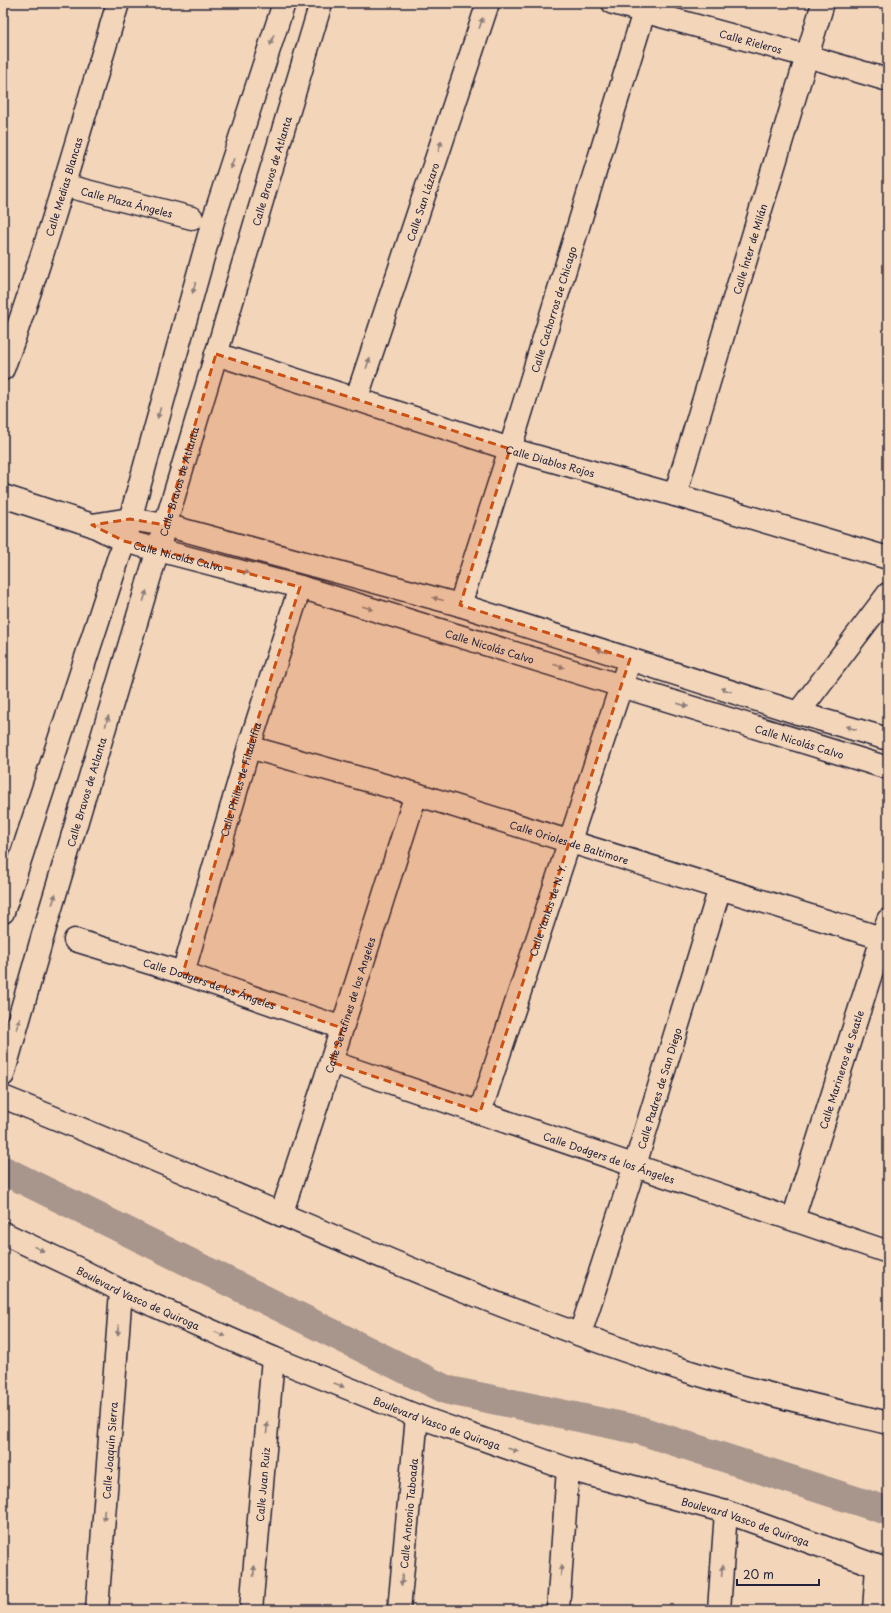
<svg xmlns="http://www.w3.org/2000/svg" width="891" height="1613" viewBox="0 0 891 1613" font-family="'Playpen Sans',sans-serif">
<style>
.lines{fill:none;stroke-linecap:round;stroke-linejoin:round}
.canal{stroke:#a8958c;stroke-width:29}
.street-casing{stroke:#22223b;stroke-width:25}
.secondary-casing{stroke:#22223b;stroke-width:25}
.street{stroke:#f3d5b9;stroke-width:22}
.secondary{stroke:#f3d5b9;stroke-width:22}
.oneway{fill:#8a7c7a}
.marked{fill:#ca5113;fill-opacity:0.2;stroke:#ca5113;stroke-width:3;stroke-dasharray:8 5;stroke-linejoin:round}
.labels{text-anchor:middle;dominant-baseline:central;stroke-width:4;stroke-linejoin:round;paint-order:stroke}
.street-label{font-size:10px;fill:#22223b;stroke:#f3d5b9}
</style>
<rect width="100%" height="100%" fill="#f3d5b9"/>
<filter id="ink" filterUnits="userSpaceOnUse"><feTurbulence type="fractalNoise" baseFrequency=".025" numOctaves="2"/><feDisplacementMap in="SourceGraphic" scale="8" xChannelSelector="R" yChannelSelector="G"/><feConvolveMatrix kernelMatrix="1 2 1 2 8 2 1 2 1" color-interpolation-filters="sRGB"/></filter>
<g filter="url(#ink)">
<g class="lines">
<path class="canal" d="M 3,1170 L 447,1390 L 639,1430 L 888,1511"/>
<g class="street-casing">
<g id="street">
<path id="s1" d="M 613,3 L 807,56 L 888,80"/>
<path id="s2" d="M 63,185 L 192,218"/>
<path id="s3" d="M 216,354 L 510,449 L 675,495 L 888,558"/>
<path id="s4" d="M 3,369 C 47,249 81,125 118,3"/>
<path id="s5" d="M 356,400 L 488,3"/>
<path id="s6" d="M 675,495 L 823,3"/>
<path id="s7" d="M 460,605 L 510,449 L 644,12"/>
<path d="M 798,713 L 888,594"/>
<path id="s8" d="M 249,747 L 416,794 L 888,940"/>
<path d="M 3,912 L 124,541 L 213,221 L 284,3"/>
<path id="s9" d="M 75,940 L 183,973 L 342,1028"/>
<path id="s10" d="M 183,973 L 249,747 L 300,587"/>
<path id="s11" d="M 331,1062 L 888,1252"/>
<path id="s12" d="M 3,1075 L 45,928 L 321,3"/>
<path d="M 3,1097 C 232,1188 454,1298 690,1372 C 755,1392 822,1407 888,1423"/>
<path id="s13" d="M 480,1112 L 630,659"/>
<path id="s14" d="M 281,1215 L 342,1028 L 416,794"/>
<path id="s15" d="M 793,1219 L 888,920"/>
<path id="s16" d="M 3,1233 L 81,1270 L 121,1291 L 273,1358 L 417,1416 L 568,1469 L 726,1512 L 888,1570"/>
<path id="s17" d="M 580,1334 L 635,1165 L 720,888"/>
<path id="s18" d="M 97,1610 L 121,1291"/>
<path id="s19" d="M 251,1610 L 273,1358"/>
<path id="s20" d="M 399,1610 L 417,1416"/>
<path d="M 558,1610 L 568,1469"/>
<path d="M 719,1610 L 726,1512"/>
<path d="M 874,1610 L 877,1567"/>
</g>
</g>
<g class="secondary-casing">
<g id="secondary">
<path id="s21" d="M 3,496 L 92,525 L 124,541 L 300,587 L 888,768"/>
<path d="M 92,525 L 130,519 L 165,525 L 460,605 L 798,713 L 888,739"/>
</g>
</g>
<use href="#street" class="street"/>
<use href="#secondary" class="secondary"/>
</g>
<defs><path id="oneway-solid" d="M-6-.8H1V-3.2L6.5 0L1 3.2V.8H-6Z"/></defs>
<g class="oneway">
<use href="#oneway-solid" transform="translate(481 23) rotate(-72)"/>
<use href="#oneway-solid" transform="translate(272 40) rotate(108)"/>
<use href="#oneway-solid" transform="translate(440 146) rotate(-72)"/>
<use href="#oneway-solid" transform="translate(232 164) rotate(108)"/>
<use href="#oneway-solid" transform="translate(194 288) rotate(106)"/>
<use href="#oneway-solid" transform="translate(368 363) rotate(-72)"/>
<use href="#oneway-solid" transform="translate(159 413) rotate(106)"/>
<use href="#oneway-solid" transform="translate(243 572) rotate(14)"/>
<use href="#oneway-solid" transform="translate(145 596) rotate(-73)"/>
<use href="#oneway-solid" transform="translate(438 599) rotate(-165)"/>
<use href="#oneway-solid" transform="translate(368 608) rotate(17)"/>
<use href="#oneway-solid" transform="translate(602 651) rotate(-162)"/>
<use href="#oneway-solid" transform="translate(559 666) rotate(17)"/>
<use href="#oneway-solid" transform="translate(726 690) rotate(-162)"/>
<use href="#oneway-solid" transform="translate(683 705) rotate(17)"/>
<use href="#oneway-solid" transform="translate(107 721) rotate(-73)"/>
<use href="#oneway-solid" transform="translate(851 728) rotate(-164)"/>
<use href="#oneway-solid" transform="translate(54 899) rotate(-73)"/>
<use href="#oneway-solid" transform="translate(18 1024) rotate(-74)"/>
<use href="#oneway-solid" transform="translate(39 1249) rotate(26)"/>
<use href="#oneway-solid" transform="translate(118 1330) rotate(94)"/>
<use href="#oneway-solid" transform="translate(220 1334) rotate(24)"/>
<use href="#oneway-solid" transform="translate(339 1385) rotate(22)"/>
<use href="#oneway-solid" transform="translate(267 1428) rotate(-85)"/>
<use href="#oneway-solid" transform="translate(513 1450) rotate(19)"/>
<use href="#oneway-solid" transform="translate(104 1515) rotate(94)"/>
<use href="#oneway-solid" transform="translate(254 1571) rotate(-85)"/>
<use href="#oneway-solid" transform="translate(561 1571) rotate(-86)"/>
<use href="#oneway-solid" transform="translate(722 1571) rotate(-86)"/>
<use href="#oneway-solid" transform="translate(402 1580) rotate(96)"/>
</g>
</g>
<path class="marked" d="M 216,354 L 510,449 L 460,605 L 630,659 L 480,1112 L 331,1062 L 342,1028 L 183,973 L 249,747 L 300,587 L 124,541 L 92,525 L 130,519 L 165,525 Z"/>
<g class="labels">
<g class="street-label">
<text stroke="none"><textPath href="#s1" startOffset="143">Calle Rieleros</textPath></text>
<text stroke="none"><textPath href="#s12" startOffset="943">Calle Bravos de Atlanta</textPath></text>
<text stroke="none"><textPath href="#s4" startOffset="192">Calle Medias Blancas</textPath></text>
<text stroke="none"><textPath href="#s2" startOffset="66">Calle Plaza Ángeles</textPath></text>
<text stroke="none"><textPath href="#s5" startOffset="209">Calle San Lázaro</textPath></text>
<text stroke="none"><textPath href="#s6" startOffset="257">Calle Ínter de Milán</textPath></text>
<text stroke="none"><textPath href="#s7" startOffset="310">Calle Cachorros de Chicago</textPath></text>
<text stroke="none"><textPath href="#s3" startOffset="351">Calle Diablos Rojos</textPath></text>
<text stroke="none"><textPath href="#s12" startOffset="619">Calle Bravos de Atlanta</textPath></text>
<text stroke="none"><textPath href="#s21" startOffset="186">Calle Nicolás Calvo</textPath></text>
<text stroke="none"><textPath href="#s21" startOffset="510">Calle Nicolás Calvo</textPath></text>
<text stroke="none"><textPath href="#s21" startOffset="834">Calle Nicolás Calvo</textPath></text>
<text stroke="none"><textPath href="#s10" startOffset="202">Calle Philies de Filadelfia</textPath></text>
<text stroke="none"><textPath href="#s12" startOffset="295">Calle Bravos de Atlanta</textPath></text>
<text stroke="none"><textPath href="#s8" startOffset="334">Calle Orioles de Baltimore</textPath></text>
<text stroke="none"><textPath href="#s13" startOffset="213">Calle Yankis de N. Y.</textPath></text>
<text stroke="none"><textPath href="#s9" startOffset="141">Calle Dodgers de los Ángeles</textPath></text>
<text stroke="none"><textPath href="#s14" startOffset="221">Calle Serafines de los Angeles</textPath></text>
<text stroke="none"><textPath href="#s15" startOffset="157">Calle Marineros de Seatle</textPath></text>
<text stroke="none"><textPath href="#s17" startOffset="258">Calle Padres de San Diego</textPath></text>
<text stroke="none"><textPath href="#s11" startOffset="294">Calle Dodgers de los Ángeles</textPath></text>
<text stroke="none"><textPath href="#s16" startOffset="150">Boulevard Vasco de Quiroga</textPath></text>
<text stroke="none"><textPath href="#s16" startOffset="474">Boulevard Vasco de Quiroga</textPath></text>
<text stroke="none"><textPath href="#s18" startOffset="160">Calle Joaquín Sierra</textPath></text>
<text stroke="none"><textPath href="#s19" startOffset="126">Calle Juan Ruiz</textPath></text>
<text stroke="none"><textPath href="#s20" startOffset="97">Calle Antonio Taboada</textPath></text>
<text stroke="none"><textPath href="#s16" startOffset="798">Boulevard Vasco de Quiroga</textPath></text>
</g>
</g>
<rect width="891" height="1613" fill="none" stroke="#f3d5b9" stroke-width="16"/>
<rect x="8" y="8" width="875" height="1597" fill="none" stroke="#22223b" stroke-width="1.5" filter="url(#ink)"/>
<path d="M737 1579v6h82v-6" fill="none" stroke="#22223b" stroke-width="2"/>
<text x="743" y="1579" font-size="12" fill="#22223b" stroke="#f3d5b9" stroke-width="3" paint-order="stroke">20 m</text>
</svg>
